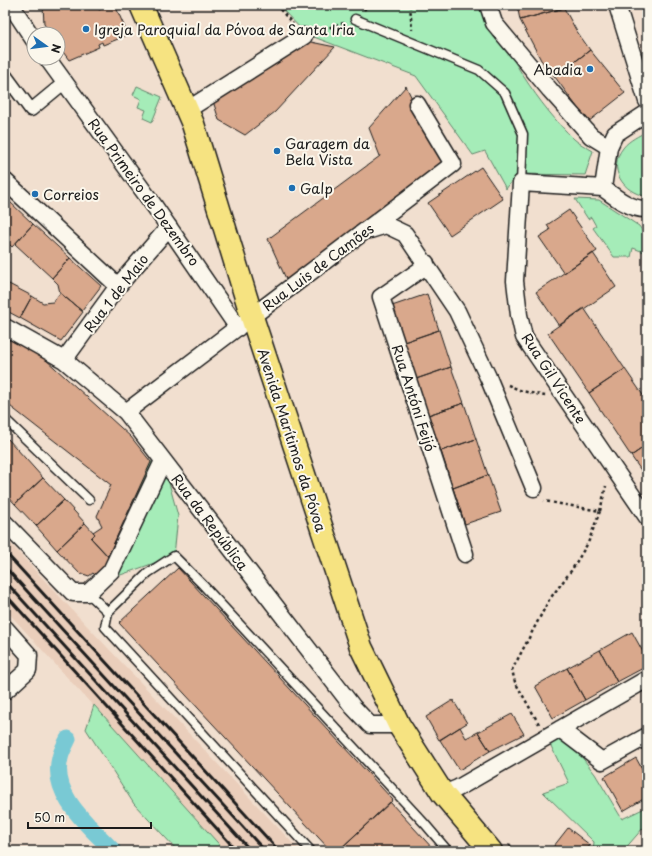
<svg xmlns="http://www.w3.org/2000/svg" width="652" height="856" viewBox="0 0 652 856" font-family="'Playpen Sans',sans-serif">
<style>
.built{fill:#eacebb}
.green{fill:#a5ecb8;stroke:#60846a}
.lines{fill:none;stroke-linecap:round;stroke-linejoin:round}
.canal{stroke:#79c9d4;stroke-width:17}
.building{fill:#d9a88c;stroke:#1c1c1c}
.service-casing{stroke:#1c1c1c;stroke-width:11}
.pedestrian-casing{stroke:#1c1c1c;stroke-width:15}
.minor-casing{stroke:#1c1c1c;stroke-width:19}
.primary-casing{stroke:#1c1c1c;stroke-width:25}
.path{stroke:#1c1c1c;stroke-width:2.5;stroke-dasharray:3 3;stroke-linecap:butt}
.service{stroke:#fbf7ec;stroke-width:8}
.pedestrian{stroke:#fbf7ec;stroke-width:12}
.minor{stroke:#fbf7ec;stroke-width:16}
.primary{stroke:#f6e381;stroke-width:22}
.rail{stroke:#1c1c1c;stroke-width:3}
.poi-dot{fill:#1f6fb2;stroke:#fbf7ec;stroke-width:1.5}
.labels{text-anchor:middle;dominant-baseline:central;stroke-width:4;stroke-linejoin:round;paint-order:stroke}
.poi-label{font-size:14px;fill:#1c1c1c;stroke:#fbf7ec;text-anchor:start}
.street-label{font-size:14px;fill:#1c1c1c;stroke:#fbf7ec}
</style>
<rect width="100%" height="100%" fill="#f1dfcf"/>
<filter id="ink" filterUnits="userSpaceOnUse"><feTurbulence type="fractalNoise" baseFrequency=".025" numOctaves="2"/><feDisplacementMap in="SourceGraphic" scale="8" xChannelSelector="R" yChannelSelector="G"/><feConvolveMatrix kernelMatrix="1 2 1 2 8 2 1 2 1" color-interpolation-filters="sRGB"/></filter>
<g filter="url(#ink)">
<path class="built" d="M 5,538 L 90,629 L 300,851 L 225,851 L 5,609 Z"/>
<path class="green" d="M 278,5 L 488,5 C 503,50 540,107 574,139 C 579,144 587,147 593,151 L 585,175 L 517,174 L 506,189 L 485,151 L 473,155 L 416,76 L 306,34 Z
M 137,86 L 162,97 L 152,122 L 143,118 L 146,110 L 138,107 L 141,99 L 133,95 Z
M 647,131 L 647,196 L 646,196 C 623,193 607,168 623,148 C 629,140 639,136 647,131 Z
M 575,199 L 599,200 L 639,226 C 646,235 646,241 644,252 L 633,248 L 631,257 L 614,257 L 593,228 L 596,226 L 591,217 L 588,219 Z
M 163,461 L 178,516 L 174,556 L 98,583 L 151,462 Z
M 94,705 L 225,851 L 178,851 L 134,804 L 86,729 Z
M 560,729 L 595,774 L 622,819 L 647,807 L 647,830 L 643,828 L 623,851 L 593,851 L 594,842 L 543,792 L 569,783 L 550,744 Z"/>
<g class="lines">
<path class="canal" d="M 68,739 C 65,745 61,752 60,758 C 50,796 91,827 113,851"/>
</g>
<path class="building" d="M 43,5 L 97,5 L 99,10 L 101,9 L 102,5 L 115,5 L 128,35 L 103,45 L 102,42 L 98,44 L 99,47 L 69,60 L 58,45 L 58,34 L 50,34 L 44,24 Z
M 517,5 L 564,5 L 564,8 L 520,20 Z
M 564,8 L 576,30 L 590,50 L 555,77 L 541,60 L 520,20 Z
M 306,41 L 335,47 L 275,112 L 245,135 L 219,120 L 213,101 Z
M 590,50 L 625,93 L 588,122 L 555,77 Z
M 406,86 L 443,164 L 287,281 L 268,239 L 380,156 L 369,128 Z
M 481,167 L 503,199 L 450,235 L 428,203 Z
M 5,197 L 9,201 L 5,206 Z
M 9,201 L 33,224 L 12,247 L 5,240 L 5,206 Z
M 569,210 L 597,251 L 564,273 L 539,237 L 550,230 L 547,225 Z
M 33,224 L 70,258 L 52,278 L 15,244 Z
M 593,253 L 616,287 L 559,326 L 536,292 Z
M 70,258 L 101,286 L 82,311 L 60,293 L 58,284 L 52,278 Z
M 5,282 L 32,296 L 20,318 L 5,310 Z
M 60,293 L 83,312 L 61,341 L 20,318 L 32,296 L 43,303 L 53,302 Z
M 427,294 L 439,330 L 404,342 L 392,306 Z
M 584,308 L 625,369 L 589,393 L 548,333 Z
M 439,330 L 451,367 L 416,379 L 404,342 Z
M 13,336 L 44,358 L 131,437 L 151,462 L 108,556 L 91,538 L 95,534 L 93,532 L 102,526 L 97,516 L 111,485 L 6,403 L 5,405 L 5,345 Z
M 451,367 L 464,403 L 428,415 L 416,379 Z
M 625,369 L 647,401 L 647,445 L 631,456 L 589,393 Z
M 464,403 L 476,439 L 441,451 L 428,415 Z
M 8,439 L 43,478 L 15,504 L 5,493 L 5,442 Z
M 476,439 L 488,475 L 453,488 L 441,451 Z
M 647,445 L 647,479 L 631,456 Z
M 488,475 L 501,512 L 465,524 L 453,488 Z
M 43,478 L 64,500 L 36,526 L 15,504 Z
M 64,500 L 85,523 L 57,550 L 36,526 Z
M 85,523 L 95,534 L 91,538 L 111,560 L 95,575 L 93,573 L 89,576 L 83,574 L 81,575 L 57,550 Z
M 178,568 L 393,800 L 338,851 L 331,851 L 119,623 Z
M 632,632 L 647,659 L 647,666 L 617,682 L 600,650 Z
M 600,650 L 617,682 L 585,700 L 567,668 Z
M 5,652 L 10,658 L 5,662 Z
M 567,668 L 585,700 L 553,718 L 535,686 Z
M 453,700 L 467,723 L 439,740 L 426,717 Z
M 512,714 L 524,734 L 490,751 L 478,732 Z
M 460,727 L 466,738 L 478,732 L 490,751 L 459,770 L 440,740 Z
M 636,758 L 647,778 L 647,797 L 623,811 L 604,777 Z
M 647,762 L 647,778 L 640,766 Z
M 390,802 L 435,851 L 338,851 Z
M 568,828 L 590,845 L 586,851 L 550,851 Z"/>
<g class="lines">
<g class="service-casing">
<path id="service" d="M 355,19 L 479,70 L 505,93 L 523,134 L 521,183
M 5,419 L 89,500
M 88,593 L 108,612
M 311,851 L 105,627 L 108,612 L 148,573 L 174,556 L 203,585 L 425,824 L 448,851"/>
</g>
<g class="pedestrian-casing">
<path id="pedestrian" d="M 6,76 L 31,110 L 65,82"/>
</g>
<g class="minor-casing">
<path id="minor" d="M 11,5 L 34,40
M 488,5 L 494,23 L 550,90 L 591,136 L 609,147
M 617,5 L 647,101
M 47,58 L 155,207 L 238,328
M 187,110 L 304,36
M 647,113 L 615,134 L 609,147 L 603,188 C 615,197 631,210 647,209
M 5,181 L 118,286
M 603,188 L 521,183 L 515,281 L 519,315 L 524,337 L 647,517
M 370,230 L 386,225 L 405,234 L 457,311 L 488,377 L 534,488
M 426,263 L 420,270 L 381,297 L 465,554
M 5,327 L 64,360 L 126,412 L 353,707 L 370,725 L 399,725
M 64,360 L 118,286 L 169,227
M 126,412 L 453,164 L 417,104
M 5,523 L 73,593 L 88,593 L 111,571 L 163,461
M 5,628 L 29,655 L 28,670 L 5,691
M 560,729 L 602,761 L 647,736
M 443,794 L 458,788 L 647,679"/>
</g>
<g class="primary-casing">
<path id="primary" d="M 141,5 L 193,124 L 252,317 L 361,647 L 399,725 L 443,794 L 491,851"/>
</g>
<path class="path" d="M 276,5 L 293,24
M 410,5 L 412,30
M 364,10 L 368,5
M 318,31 L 344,23
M 508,385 L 522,391 L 545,396
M 600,511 L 606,486
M 539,724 L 515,682 L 512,670 L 549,600 L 571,571 L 588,543 L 600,511 L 544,501
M 509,844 L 515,851"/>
<use href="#service" class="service"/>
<use href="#pedestrian" class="pedestrian"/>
<use href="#minor" class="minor"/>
<use href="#primary" class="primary"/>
<path class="rail" d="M 5,552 L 279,851
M 5,567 L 265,851
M 5,581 L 251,851
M 5,594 L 237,851"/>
</g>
</g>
<g class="poi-dot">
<circle cx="86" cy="29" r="4"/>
<circle cx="590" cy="69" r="4"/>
<circle cx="277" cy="151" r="4"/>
<circle cx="292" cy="188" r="4"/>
<circle cx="35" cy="194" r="4"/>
</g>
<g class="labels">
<g class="poi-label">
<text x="94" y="29">Igreja Paroquial da Póvoa de Santa Iria</text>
<text x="582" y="69" text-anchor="end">Abadia</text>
<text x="285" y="143">Garagem da<tspan x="285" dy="16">Bela Vista</tspan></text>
<text x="300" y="188">Galp</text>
<text x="43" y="194">Correios</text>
</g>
<g class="street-label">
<text transform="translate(144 192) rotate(54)">Rua Primeiro de Dezembro</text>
<text transform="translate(318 267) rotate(-37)">Rua Luis de Camões</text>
<text transform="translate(116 293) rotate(-52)">Rua 1 de Maio</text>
<text transform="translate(554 378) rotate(57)">Rua Gil Vicente</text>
<text transform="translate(414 398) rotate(72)">Rua Antóni Feijó</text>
<text transform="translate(292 440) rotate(72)">Avenida Marítimos da Póvoa</text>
<text transform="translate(210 522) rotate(53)">Rua da República</text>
</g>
</g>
<rect width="652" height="856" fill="none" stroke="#fbf7ec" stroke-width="20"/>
<rect x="10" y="10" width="632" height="836" fill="none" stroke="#1c1c1c" stroke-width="1.5" filter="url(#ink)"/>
<g transform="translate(46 46) rotate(104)"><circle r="19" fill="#fbf7ec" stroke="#a29f99"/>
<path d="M0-3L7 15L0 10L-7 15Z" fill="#1f6fb2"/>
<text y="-6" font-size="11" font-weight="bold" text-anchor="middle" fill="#1c1c1c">N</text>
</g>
<path d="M28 822v6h123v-6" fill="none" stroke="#1c1c1c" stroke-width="2"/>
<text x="34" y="822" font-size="12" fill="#1c1c1c" stroke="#fbf7ec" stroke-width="3" paint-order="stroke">50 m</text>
</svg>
